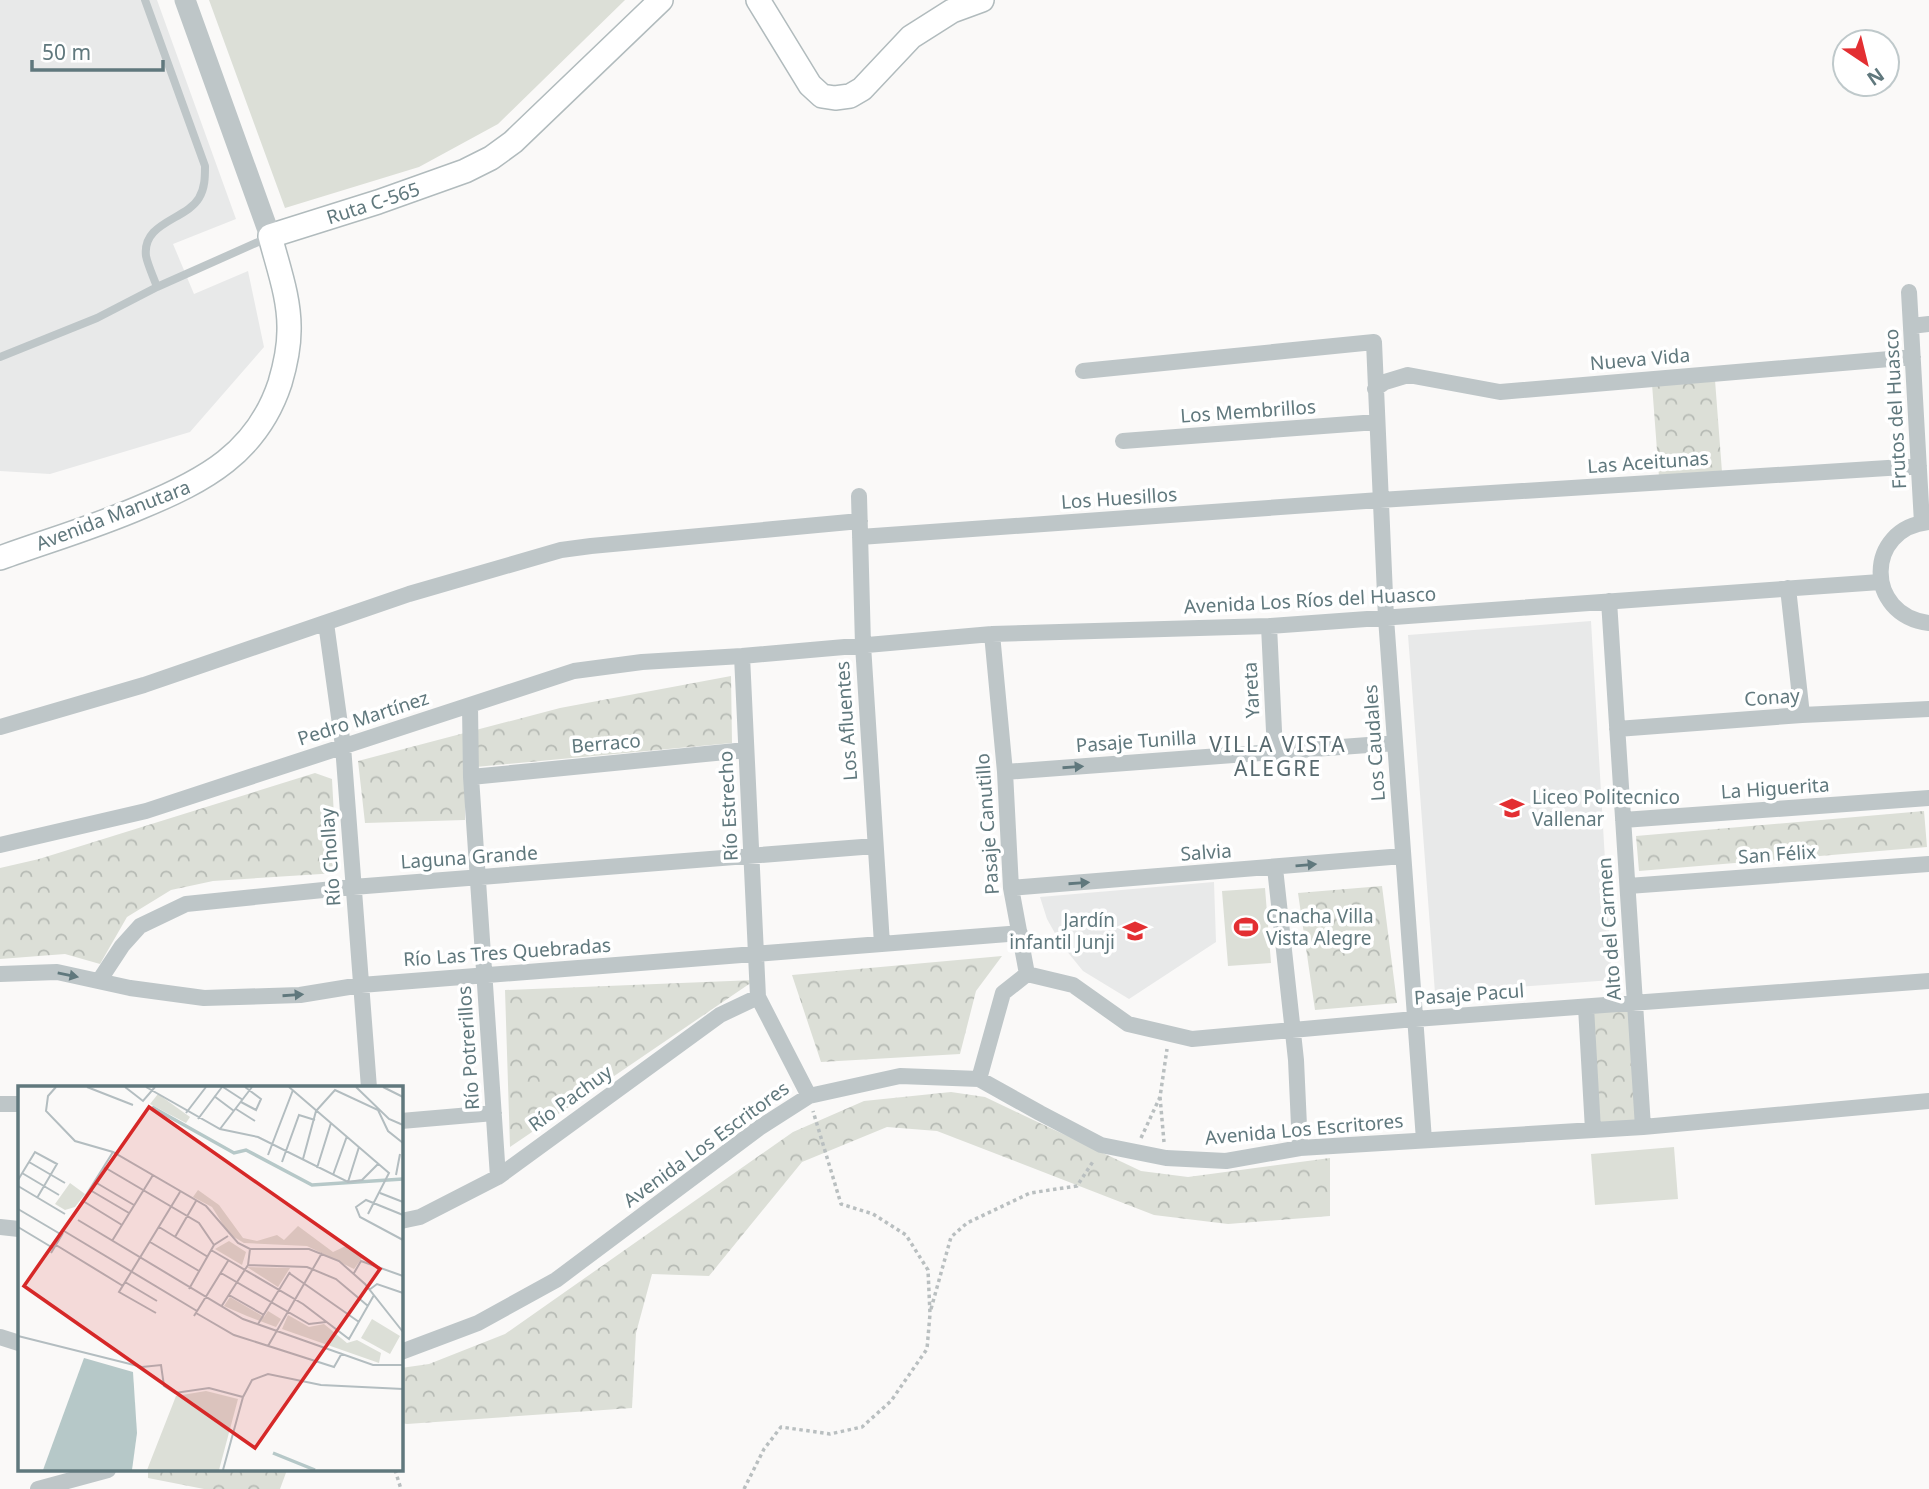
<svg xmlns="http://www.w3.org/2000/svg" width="1929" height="1489" viewBox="0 0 1929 1489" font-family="'Noto Sans',sans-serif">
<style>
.built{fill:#e8e9e9}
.park{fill:url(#park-crowns)}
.garden{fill:#dcdfd7}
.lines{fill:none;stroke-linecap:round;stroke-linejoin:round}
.secondary-casing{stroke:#b1bbbd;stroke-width:26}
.path{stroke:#b9bfc0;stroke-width:3.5;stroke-dasharray:3.5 3.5;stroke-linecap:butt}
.service{stroke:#bec6c8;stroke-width:8}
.minor{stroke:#bec6c8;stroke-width:16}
.tertiary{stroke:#bec6c8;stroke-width:21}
.secondary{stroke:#fff;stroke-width:23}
.oneway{fill:#60787d}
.labels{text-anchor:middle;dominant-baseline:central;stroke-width:7;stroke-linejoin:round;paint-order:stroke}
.street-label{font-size:19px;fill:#60787d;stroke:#fff}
.poi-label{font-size:19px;fill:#60787d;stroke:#fff;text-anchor:start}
.neighbourhood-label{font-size:21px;letter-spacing:2px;fill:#57696e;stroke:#fff}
.inset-river{fill:none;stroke:#b6c8c8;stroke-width:3.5}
.inset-road{fill:none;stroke:#b3bdc0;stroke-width:2}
.view{fill:#d62828;fill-opacity:0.15;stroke:#d62828;stroke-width:3.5}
.inset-edge{fill:none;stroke:#60787d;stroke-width:3.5}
</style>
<defs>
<pattern id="park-crowns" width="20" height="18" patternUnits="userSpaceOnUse" patternTransform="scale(1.75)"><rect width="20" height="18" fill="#dcdfd7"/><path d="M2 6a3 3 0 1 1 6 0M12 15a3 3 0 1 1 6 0" fill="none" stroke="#b6bab4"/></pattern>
</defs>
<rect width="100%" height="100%" fill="#faf9f8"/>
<path class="built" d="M 0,0 L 157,0 L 236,219 L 173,244 L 194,294 L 248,271 L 264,347 L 190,432 L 50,474 L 0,471 Z
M 1591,621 L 1612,980 L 1435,993 L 1408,635 Z
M 1214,882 L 1216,942 L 1129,999 L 1083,971 L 1061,944 L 1047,919 L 1040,897 Z"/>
<path class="park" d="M 1715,380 L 1722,472 L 1659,477 L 1652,384 Z
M 731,676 L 732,743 L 465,768 L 465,820 L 365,823 L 358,761 L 560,708 Z
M 315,773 L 332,779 L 337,873 L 213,881 L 171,890 L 127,917 L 100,964 L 65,954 L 0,959 L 0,868 L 39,859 Z
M 1924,811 L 1927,847 L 1639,871 L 1636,836 Z
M 1382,886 L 1397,1003 L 1315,1010 L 1298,893 Z
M 1002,956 L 976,991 L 960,1054 L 821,1062 L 792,975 Z
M 755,980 L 510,1147 L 505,990 Z
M 1634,1005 L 1643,1127 L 1594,1129 L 1587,1008 Z
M 951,1092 L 985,1097 L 1141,1171 L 1188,1177 L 1330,1158 L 1330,1216 L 1228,1224 L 1154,1215 L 937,1131 L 887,1127 L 802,1162 L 709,1276 L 652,1274 L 636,1333 L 632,1408 L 407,1424 L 401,1423 L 401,1368 L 429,1364 L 505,1334 L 793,1132 L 864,1101 Z
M 148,1470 L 287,1470 L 280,1489 L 204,1489 L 148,1478 Z"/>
<path class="garden" d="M 209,0 L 625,0 L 498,124 L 419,167 L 285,208 Z
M 1265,888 L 1271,963 L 1228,966 L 1222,891 Z
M 1674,1147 L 1678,1199 L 1595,1205 L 1591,1154 Z"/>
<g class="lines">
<g class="secondary-casing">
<path id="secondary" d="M 758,0 L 810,85 L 822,96 L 835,98 L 850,96 L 862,89 L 911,37 L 952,11 L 982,0
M 0,558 C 47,541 95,527 141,507 C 204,481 257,453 280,383 C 285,366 289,349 289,331 C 290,299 278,267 270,236 L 378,202 L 465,171 L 491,158 L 513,142 L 661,0"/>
</g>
<path class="path" d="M 1160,1097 L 1164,1142
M 1141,1138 L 1160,1097 L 1167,1049
M 931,1309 L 951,1237 L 967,1223 L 1030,1193 L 1077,1186 L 1094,1160
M 395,1470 L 401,1489
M 744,1489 L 764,1449 L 781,1427 L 830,1434 L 862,1427 L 891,1401 L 927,1349 L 930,1314 L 928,1270 L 906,1235 L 873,1214 L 841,1204 L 813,1111"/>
<path class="service" d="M 145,0 L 205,166 C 205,177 205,188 199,198 C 186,220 142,222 146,256 C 148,266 154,278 157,287
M 0,357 L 97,318 L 157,287 L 267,238"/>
<path class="minor" d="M 1909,292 L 1922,523
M 1911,326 L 1929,324
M 1083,371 L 1374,342 L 1386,618 L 1424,1140
M 1375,389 L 1385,382 L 1408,375 L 1500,392 L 1913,357
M 1123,441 L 1377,422
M 859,496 L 863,645 L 882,944
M 1929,522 C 1865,528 1864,615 1929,623
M 860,537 L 1380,500 L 1919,466
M 1788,588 L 1802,715
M 1609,601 L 1643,1127
M 326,623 L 343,746 L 369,1088
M 1269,626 L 1275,752
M 742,656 L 758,997 L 809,1096
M 470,706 L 471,777 L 498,1177
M 0,727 L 144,685 L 409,594 L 561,550 L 591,546 L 860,521
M 1617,729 L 1802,715 L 1929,709
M 1005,772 L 1395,743
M 471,777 L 746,750
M 1623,820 L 1929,798
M 0,845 L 146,811 L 574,671 L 642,662 L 742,656 L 992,634 L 1269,626 L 1880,582
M 1275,868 L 1296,1060 L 1300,1148
M 1628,886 L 1929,864
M 1011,888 L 1403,856
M 0,974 L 57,972 L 130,988 L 204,998 L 300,995 L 361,985 L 1020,933
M 1027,974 L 1073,985 L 1128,1024 L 1192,1039 L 1415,1019 L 1929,981
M 99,981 L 122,946 L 140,926 L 186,904 L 353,887 L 875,846
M 1586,1007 L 1593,1130
M 979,1079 L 1003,993 L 1027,974 L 1011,888 L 1005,772 L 992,634
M 0,1104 L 19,1104
M 401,1121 L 494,1113
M 401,1221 L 420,1217 L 498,1177 L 720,1015 L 758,997
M 0,1227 L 19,1229
M 0,1337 L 19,1343
M 401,1352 L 478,1323 L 556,1280 L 759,1128 L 809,1096 L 900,1076 L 979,1079 L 1040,1113 L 1101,1145 L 1166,1158 L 1226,1161 L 1300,1148 L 1643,1127 L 1929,1101
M 38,1489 L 108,1470"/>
<path class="tertiary" d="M 185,0 L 270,236"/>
<use href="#secondary" class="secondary"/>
</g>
<defs><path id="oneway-solid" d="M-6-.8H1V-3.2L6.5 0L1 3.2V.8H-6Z" transform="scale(1.75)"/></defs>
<g class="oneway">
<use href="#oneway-solid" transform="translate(1073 767) rotate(-4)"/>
<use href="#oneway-solid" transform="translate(1306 865) rotate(-5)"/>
<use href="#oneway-solid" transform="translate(1079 883) rotate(-4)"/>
<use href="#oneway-solid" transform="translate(68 975) rotate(11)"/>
<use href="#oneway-solid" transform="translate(293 995) rotate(-4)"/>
</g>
<defs>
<g id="school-bare" transform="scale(1.89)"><path d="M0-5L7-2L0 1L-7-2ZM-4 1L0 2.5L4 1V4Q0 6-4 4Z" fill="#e32f32" stroke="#fff" stroke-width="2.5" paint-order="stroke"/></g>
<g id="stadium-bare" transform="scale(1.89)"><path d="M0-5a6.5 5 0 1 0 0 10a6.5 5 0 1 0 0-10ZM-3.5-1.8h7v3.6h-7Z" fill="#e32f32" stroke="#fff" stroke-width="2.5" paint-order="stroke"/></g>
</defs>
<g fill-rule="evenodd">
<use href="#school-bare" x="1512" y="808"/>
<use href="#stadium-bare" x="1246" y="927"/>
<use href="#school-bare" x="1135" y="931"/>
</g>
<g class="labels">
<g class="street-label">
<text transform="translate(373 203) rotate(-18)">Ruta C-565</text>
<text transform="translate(1640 359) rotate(-5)">Nueva Vida</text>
<text transform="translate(1895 409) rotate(-93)">Frutos del Huasco</text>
<text transform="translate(1248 411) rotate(-4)">Los Membrillos</text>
<text transform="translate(1648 462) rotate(-4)">Las Aceitunas</text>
<text transform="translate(1119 498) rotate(-4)">Los Huesillos</text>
<text transform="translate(113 515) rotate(-21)">Avenida Manutara</text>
<text transform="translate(1310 600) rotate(-3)">Avenida Los Ríos del Huasco</text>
<text transform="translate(1251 690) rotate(-93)">Yareta</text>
<text transform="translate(1772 697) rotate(-4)">Conay</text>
<text transform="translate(363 718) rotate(-18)">Pedro Martínez</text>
<text transform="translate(846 721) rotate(-94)">Los Afluentes</text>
<text transform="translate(1136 741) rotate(-4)">Pasaje Tunilla</text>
<text transform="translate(606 743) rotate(-5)">Berraco</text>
<text transform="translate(1374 743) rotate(-94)">Los Caudales</text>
<text transform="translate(1775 788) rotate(-4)">La Higuerita</text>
<text transform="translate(728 806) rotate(-93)">Río Estrecho</text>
<text transform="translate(987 824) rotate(-94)">Pasaje Canutillo</text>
<text transform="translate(1206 852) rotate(-4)">Salvia</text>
<text transform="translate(1777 854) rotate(-4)">San Félix</text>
<text transform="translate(330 857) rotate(-94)">Río Chollay</text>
<text transform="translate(469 857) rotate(-4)">Laguna Grande</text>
<text transform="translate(1609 929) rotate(-94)">Alto del Carmen</text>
<text transform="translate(507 952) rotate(-4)">Río Las Tres Quebradas</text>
<text transform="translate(1469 994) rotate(-4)">Pasaje Pacul</text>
<text transform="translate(468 1048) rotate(-94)">Río Potrerillos</text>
<text transform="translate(570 1098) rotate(-36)">Río Pachuy</text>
<text transform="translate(1304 1129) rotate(-5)">Avenida Los Escritores</text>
<text transform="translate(706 1144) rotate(-36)">Avenida Los Escritores</text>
</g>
<g class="poi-label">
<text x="1532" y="797">Liceo Politecnico<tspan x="1532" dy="22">Vallenar</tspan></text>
<text x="1266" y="916">Cnacha Villa<tspan x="1266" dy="22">Vista Alegre</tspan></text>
<text x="1115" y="920" text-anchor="end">Jardín<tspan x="1115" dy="22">infantil Junji</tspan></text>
</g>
<g class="neighbourhood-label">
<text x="1278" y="744">VILLA VISTA<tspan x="1278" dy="24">ALEGRE</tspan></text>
</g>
</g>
<g transform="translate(18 1086)">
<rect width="385" height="385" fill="#faf9f8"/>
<path d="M 140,8 L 172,31 L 168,37 L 132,18 Z" fill="#dcdfd7"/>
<path d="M 52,97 L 67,108 L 57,121 L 47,124 L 37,118 ZM 180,104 L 201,119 L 225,152 L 239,155 L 259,149 L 266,154 L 280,140 L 315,166 L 330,159 L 344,172 L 336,183 L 289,160 L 226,157 L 211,148 L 194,121 L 175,111 ZM 211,155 L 228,166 L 224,179 L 197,163 ZM 229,181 L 272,182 L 260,201 ZM 212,211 L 246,231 L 250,225 L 263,233 L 258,241 L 229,230 L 206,220 ZM 270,229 L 291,241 L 306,238 L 329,257 L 339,254 L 363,267 L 361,277 L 264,243 Z" fill="#dcdfd7"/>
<path d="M 354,233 L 382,250 L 372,268 L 343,252 ZM 188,305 L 220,313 L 201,384 L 129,384 L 158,310 Z" fill="#dcdfd7"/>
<path d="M 66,272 L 115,286 L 119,347 L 114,384 L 25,384 Z" fill="#b6c8c8"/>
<path class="inset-river" d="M 134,21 L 216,67 L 228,64 L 294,99 L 385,93M 255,367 L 297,384"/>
<path class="inset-road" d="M 38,1 L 30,10 L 28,25 L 57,55 L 95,66 L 188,120 L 220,157 L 232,163 L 291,163 L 321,175 L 347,198 L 385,246M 69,1 L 115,19M 107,1 L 125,15 L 137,1M 128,1 L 202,43 L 240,51 L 330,96 L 344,94 L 360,78M 205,1 L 225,14M 271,1 L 371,87 L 350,128M 338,1 L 371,33 L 385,39M 365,1 L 385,11M 196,10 L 216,25M 223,16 L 238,24 L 243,13 L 227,1M 218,23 L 237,35M 168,27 L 188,1M 180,33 L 204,1M 202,43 L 234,1M 250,69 L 275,4M 285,73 L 298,25 L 317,4 L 360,24 L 370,45 L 385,57M 11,76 L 47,97M 264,76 L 281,29 L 297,34M 86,81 L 181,137 L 196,159M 299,82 L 313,37M 4,87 L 41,109M 315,89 L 329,50M 378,89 L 382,68M 0,94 L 17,66 L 39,78 L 19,112M 77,96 L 116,119M 330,96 L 341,61M 0,100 L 47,128M 72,104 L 111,127M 362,107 L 385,116M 65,115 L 104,139M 0,123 L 44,149M 58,125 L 95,66M 385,129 L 348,114 L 338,121 L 342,131 L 385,154M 60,134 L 225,233 L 355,279 L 385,279M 0,141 L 35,162M 141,141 L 190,171M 46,145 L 179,225M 157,151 L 178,115M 94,155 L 135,89M 132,156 L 181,185M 38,159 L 105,200M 193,164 L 285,218 L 331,253 L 356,209M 33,167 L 45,147M 230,179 L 289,181 L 318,193 L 350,220M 203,187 L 291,238 L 308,236M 271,187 L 341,236M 336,187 L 343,175 L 385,190M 107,196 L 139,215M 171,203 L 196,159 L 210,150M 351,204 L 359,198 L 385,207M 211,209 L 246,229M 203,221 L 230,179 L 232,163M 138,227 L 101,206 L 162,106M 178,227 L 216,249 L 316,281 L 324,267M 176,230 L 210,175M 240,238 L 272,186M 0,250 L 124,281 L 143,279 L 146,300 L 157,307 L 191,302 L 225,311 L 234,294 L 250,288 L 303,299 L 385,303M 250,260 L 304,167M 205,384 L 225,311"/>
<path class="view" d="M 131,21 L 362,183 L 237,362 L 6,200 Z"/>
<rect width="385" height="385" class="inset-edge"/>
</g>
<g transform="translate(1866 63) rotate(145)"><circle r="33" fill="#ffffff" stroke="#bfc9cb" stroke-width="2"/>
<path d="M0-5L12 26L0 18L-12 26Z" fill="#e32f32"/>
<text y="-10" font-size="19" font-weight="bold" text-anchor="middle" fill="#60787d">N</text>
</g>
<path d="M32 60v10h131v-10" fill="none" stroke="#60787d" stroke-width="3.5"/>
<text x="42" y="60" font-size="21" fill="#60787d" stroke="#ffffff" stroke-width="5" paint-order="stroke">50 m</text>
</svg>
